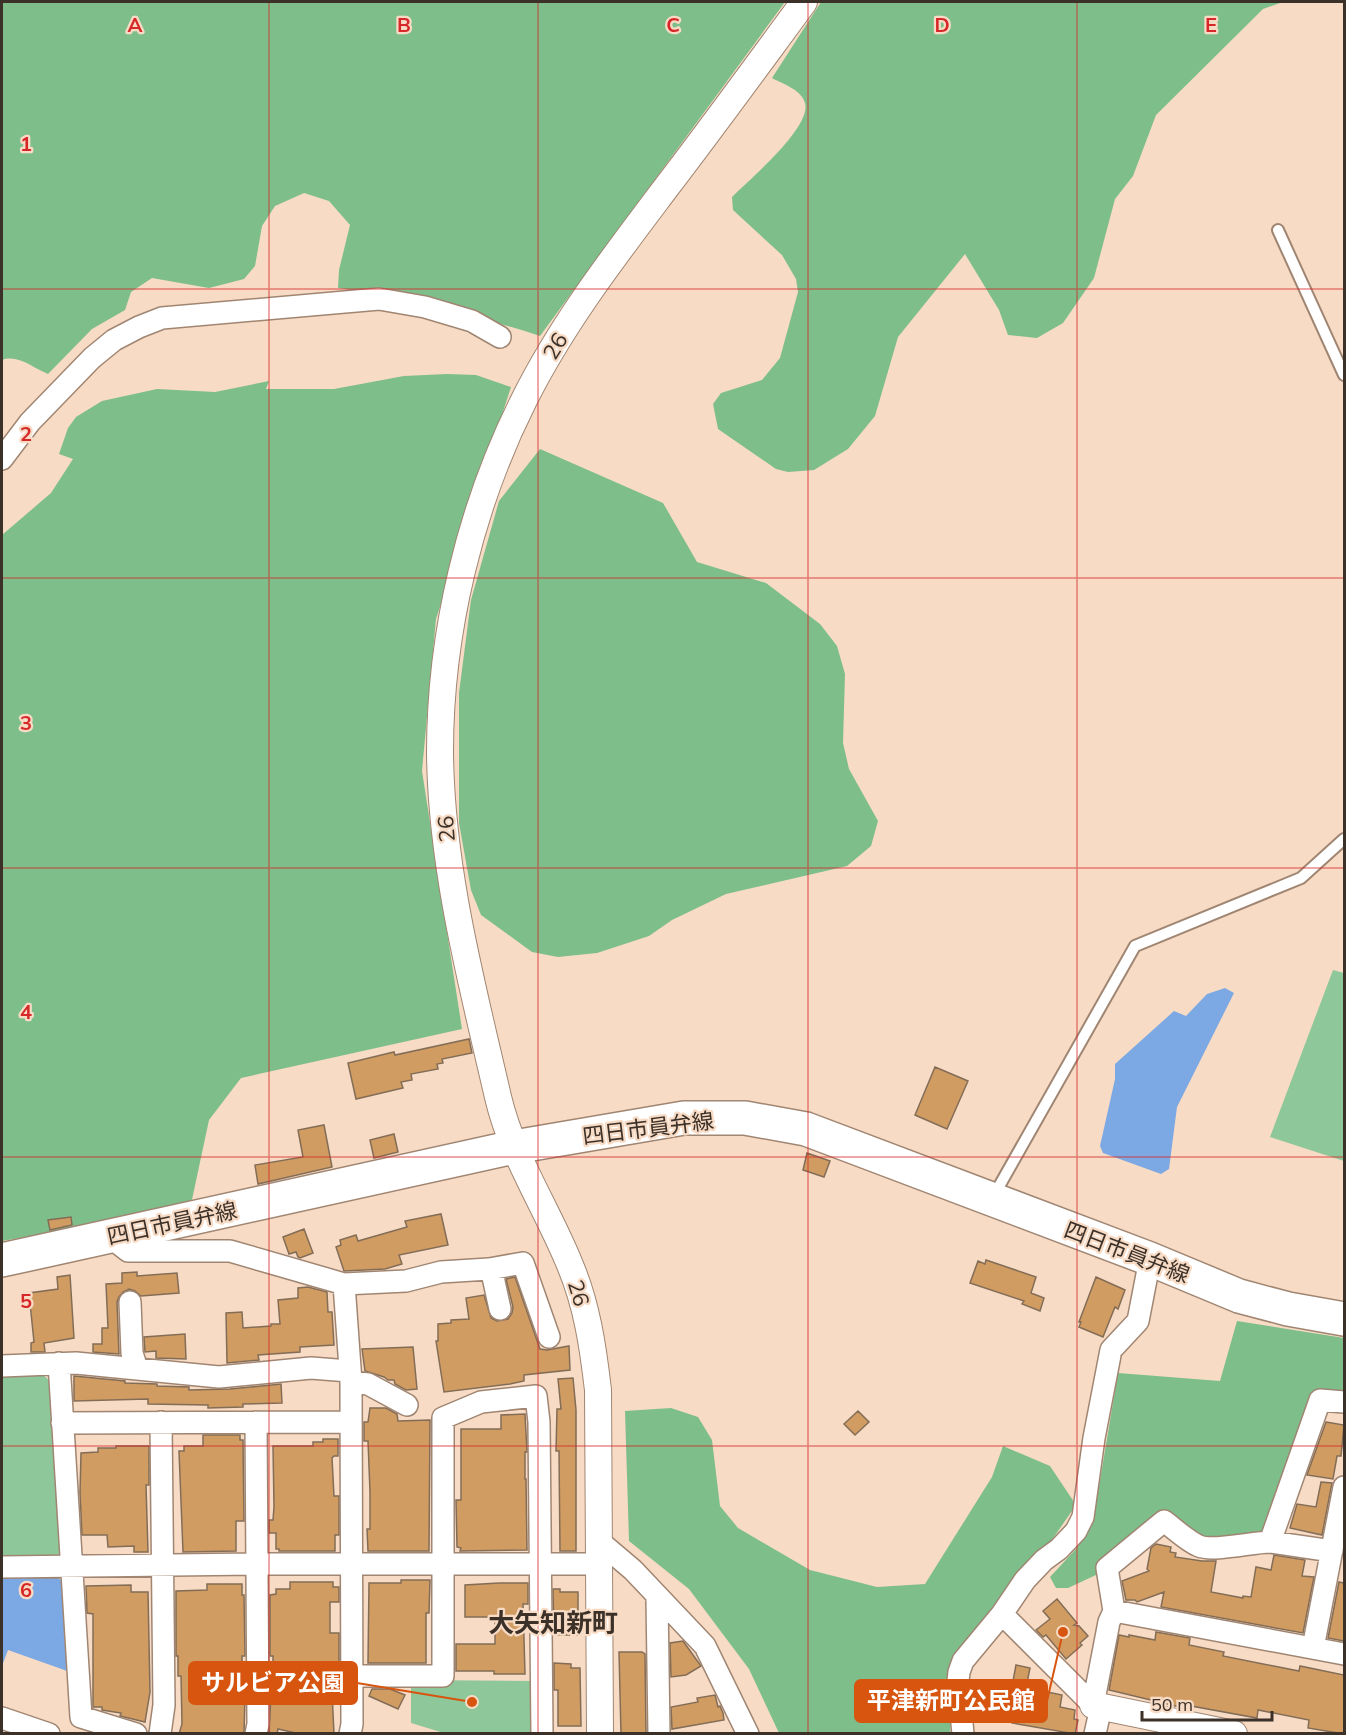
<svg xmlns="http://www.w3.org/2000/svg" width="1346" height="1735" viewBox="0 0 1346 1735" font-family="Mulish,'Noto Sans JP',sans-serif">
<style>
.green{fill:#8ec79a}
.forest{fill:#7dbe8b}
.water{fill:#7ca9e3}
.building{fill:#d19c62;stroke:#836d57;stroke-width:1.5}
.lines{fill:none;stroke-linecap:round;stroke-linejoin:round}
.service-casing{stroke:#a08672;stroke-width:14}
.minor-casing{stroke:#a08672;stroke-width:24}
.tertiary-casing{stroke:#a08672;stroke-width:28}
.primary-casing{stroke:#a08672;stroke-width:36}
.service{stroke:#fff;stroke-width:10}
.minor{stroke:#fff;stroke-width:21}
.tertiary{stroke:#fff;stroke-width:26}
.primary{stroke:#fff;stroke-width:33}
.grid{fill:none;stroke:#d62828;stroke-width:1.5;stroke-opacity:0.55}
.labels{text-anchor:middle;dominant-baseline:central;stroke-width:4.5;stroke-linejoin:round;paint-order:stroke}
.street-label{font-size:22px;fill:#3c3129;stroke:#f7dbc5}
.quarter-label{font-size:26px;font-weight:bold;fill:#3c3129;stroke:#f7dbc5}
.grid-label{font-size:20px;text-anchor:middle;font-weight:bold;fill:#d62828;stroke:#f7dbc5;stroke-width:4.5;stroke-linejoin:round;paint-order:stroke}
.leader{fill:none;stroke:#d7550f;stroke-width:2}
.callout-dot{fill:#d7550f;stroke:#f7dbc5;stroke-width:2}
.callout{fill:#d7550f;stroke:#d7550f;stroke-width:2}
.callout-label{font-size:24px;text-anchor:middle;font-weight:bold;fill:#fff}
</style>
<rect width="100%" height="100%" fill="#f7dbc5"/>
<path class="green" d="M 1333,970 L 1344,973 L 1344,1161 L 1270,1137 Z
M 41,1373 L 52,1383 L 63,1549 L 54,1561 L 2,1560 L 2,1376 Z
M 411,1680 L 533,1681 L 534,1733 L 444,1733 L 411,1723 Z"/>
<path class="forest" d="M 2,2 L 785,2 L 540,336 C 474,315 406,297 338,288 L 339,270 L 350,225 L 329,201 L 304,193 L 275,206 L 262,226 L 255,266 L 244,279 L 209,288 L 152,278 L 131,292 L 125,310 L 92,329 L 48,374 C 33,368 18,354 2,360 Z
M 821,2 L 1283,2 L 1263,9 L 1156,115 L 1133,176 L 1115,199 L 1094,278 L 1063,323 L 1037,338 L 1008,335 L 999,310 L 965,254 L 898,337 L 875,416 L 848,449 L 814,470 L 788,472 L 776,469 L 718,429 L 713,404 L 721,393 L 762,380 L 780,358 L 798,292 L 796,279 L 782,255 L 733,210 L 732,197 C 749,180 812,127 805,103 C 802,90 783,84 772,78 Z
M 447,374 L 476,375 L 511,387 L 436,619 L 422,771 L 462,1029 L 241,1078 L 209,1120 L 190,1209 L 2,1241 L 2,535 L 51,493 L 73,459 L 59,454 L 68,428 L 76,417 L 102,401 L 157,389 L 215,392 L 269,381 L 266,389 L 334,389 L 404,376 Z
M 540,449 L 663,503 L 697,562 L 766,583 L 820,624 L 837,646 L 845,674 L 843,743 L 849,769 L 878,821 L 871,846 L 847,866 L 726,894 L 672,920 L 649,936 L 597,953 L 558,957 L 532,952 L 481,915 L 471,890 L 459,823 L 459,693 L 471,600 L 499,501 Z
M 1237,1321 L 1344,1338 L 1344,1398 L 1319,1399 L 1269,1540 L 1204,1536 L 1163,1513 L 1096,1575 L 1068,1588 L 1056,1588 L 1050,1577 L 1076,1549 L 1094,1516 L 1118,1373 L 1220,1381 Z
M 671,1408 L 698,1417 L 712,1440 L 720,1506 L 738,1528 L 810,1570 L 877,1587 L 925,1584 L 992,1477 L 1003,1446 L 1050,1466 L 1076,1505 L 965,1666 L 951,1720 L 950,1733 L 779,1733 L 749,1669 L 689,1589 L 629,1541 L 625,1411 Z"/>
<path class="water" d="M 1225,988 L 1234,993 L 1177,1107 L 1169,1169 L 1161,1174 L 1103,1153 L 1100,1146 L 1115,1079 L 1115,1064 L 1174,1011 L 1186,1016 L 1207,994 Z
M 2,1576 L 55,1576 L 65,1583 L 70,1672 L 8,1650 L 2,1666 Z"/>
<path class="building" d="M 469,1039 L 472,1053 L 442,1059 L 443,1063 L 437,1064 L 438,1069 L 411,1074 L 412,1080 L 401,1082 L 403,1088 L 356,1099 L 348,1063 L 394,1052 L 395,1055 Z
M 935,1067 L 968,1081 L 947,1129 L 915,1115 Z
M 324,1125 L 332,1167 L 258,1184 L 255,1165 L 303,1157 L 298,1130 Z
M 394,1134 L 398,1152 L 374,1158 L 370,1140 Z
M 807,1153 L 830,1161 L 824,1177 L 803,1170 Z
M 441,1214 L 448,1245 L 399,1255 L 402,1264 L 385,1269 L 344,1271 L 336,1247 L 341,1245 L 340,1240 L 356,1235 L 358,1241 L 407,1227 L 405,1221 Z
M 71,1217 L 72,1225 L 50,1230 L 48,1220 Z
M 304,1229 L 313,1253 L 300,1258 L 298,1257 L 296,1252 L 289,1254 L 283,1237 Z
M 986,1260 L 1036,1277 L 1031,1293 L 1044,1298 L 1040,1311 L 1022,1304 L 1024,1301 L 970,1283 L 978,1261 L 985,1264 Z
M 137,1272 L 137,1276 L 177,1273 L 179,1293 L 141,1296 L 135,1291 L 129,1289 L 123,1292 L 119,1297 L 117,1302 L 119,1354 L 93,1352 L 93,1344 L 102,1344 L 102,1328 L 108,1328 L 106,1284 L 122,1283 L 122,1273 Z
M 70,1275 L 74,1338 L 44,1343 L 45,1352 L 31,1352 L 31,1343 L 34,1342 L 29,1293 L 58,1289 L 57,1277 Z
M 515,1277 L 540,1349 L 547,1350 L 569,1346 L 570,1370 L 524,1375 L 524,1381 L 510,1384 L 444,1392 L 436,1341 L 438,1341 L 438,1324 L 451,1323 L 451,1320 L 469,1319 L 466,1298 L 484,1295 L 491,1318 L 497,1321 L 508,1319 L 512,1313 L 513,1307 L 506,1279 Z
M 1096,1277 L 1125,1290 L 1118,1309 L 1115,1307 L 1103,1337 L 1079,1327 L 1081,1322 L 1079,1322 Z
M 308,1287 L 327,1292 L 328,1312 L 332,1312 L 334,1345 L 300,1347 L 300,1352 L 258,1355 L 259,1360 L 227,1363 L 226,1313 L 242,1312 L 243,1328 L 271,1326 L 271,1324 L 280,1324 L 278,1300 L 298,1298 L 298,1288 Z
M 185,1334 L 186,1359 L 156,1358 L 156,1351 L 145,1352 L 144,1337 Z
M 413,1347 L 417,1389 L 406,1390 L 395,1384 L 394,1380 L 388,1380 L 384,1377 L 365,1371 L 362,1349 Z
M 74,1376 L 125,1381 L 125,1383 L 157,1384 L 157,1386 L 189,1387 L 189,1390 L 230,1389 L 281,1384 L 282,1403 L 243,1404 L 243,1407 L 208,1408 L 208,1405 L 148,1404 L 148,1399 L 74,1401 Z
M 573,1378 L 576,1410 L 576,1551 L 560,1551 L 559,1451 L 556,1451 L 557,1409 L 561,1409 L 558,1379 Z
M 370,1408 L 386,1408 L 397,1414 L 398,1421 L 430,1420 L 429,1551 L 368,1551 L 367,1529 L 370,1529 L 370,1492 L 368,1441 L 364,1441 L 364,1422 L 368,1422 Z
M 858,1411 L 869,1422 L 855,1435 L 844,1424 Z
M 525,1414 L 527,1452 L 525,1452 L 525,1479 L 526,1479 L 527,1550 L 460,1551 L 461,1548 L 457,1547 L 456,1500 L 461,1500 L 461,1429 L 501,1429 L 501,1415 Z
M 1326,1422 L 1344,1425 L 1341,1456 L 1337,1456 L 1333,1479 L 1307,1475 Z
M 203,1435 L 240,1435 L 240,1440 L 243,1440 L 244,1521 L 236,1521 L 236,1551 L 183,1552 L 179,1451 L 184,1451 L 184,1446 L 203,1446 Z
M 323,1439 L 338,1439 L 338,1456 L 334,1456 L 332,1458 L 334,1496 L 339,1496 L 339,1535 L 335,1535 L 335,1551 L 279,1551 L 279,1549 L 276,1549 L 276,1533 L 269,1533 L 269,1520 L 273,1520 L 274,1507 L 273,1446 L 313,1446 L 313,1442 L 323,1442 Z
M 116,1446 L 149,1446 L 149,1485 L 146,1485 L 148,1552 L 134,1552 L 134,1546 L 108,1547 L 107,1535 L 82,1535 L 80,1493 L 81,1453 L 98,1452 L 98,1448 L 116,1448 Z
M 1321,1482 L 1332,1483 L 1322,1535 L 1290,1528 L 1297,1504 L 1316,1507 Z
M 1156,1544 L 1171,1547 L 1170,1552 L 1176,1553 L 1175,1557 L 1202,1561 L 1216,1561 L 1211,1592 L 1243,1598 L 1243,1596 L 1251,1597 L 1256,1567 L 1271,1570 L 1274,1555 L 1305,1560 L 1302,1576 L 1314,1577 L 1303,1633 L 1161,1607 L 1164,1592 L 1137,1602 L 1135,1600 L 1126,1600 L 1122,1581 L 1149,1571 L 1147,1569 L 1151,1548 Z
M 401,1580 L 430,1580 L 429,1613 L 426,1613 L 426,1663 L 368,1663 L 369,1583 L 401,1583 Z
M 290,1582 L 333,1582 L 333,1587 L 339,1587 L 339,1602 L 330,1602 L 330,1633 L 339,1633 L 339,1692 L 332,1692 L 334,1734 L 300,1734 L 278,1729 L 277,1734 L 269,1734 L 271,1694 L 273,1694 L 273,1656 L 270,1656 L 270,1595 L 276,1594 L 276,1589 L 290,1589 Z
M 1339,1582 L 1344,1583 L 1344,1641 L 1328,1638 Z
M 499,1583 L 528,1583 L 528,1604 L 523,1604 L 525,1674 L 494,1674 L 494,1671 L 456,1671 L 456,1644 L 495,1644 L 495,1617 L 465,1617 L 465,1585 Z
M 207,1584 L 242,1584 L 242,1595 L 244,1595 L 245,1656 L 242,1656 L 242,1686 L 244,1686 L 245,1695 L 244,1734 L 179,1734 L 182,1724 L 181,1676 L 178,1676 L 178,1656 L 176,1656 L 176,1591 L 207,1590 Z
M 131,1585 L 131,1592 L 148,1592 L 150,1692 L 145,1722 L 120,1716 L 121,1713 L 102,1710 L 102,1707 L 93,1707 L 93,1614 L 87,1613 L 86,1586 Z
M 553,1589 L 560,1589 L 560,1592 L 578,1592 L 578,1635 L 554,1635 Z
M 1057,1599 L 1077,1623 L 1074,1625 L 1079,1626 L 1088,1636 L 1080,1643 L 1082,1645 L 1066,1659 L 1046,1635 L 1043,1637 L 1036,1630 L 1050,1619 L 1043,1611 Z
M 1156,1632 L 1190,1638 L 1189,1645 L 1224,1652 L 1223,1656 L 1299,1671 L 1300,1666 L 1344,1675 L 1344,1734 L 1308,1728 L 1309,1720 L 1258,1710 L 1257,1718 L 1180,1704 L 1180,1707 L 1109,1690 L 1119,1635 L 1129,1637 L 1129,1635 L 1155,1640 Z
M 683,1641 L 701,1666 L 686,1675 L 671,1677 L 670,1643 Z
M 619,1652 L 642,1652 L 645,1654 L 646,1734 L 621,1734 Z
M 554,1663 L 571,1664 L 571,1668 L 580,1668 L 581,1726 L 558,1726 L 558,1690 L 554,1690 Z
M 1016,1665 L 1030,1668 L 1027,1683 L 1013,1681 Z
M 1019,1686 L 1062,1695 L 1060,1707 L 1075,1710 L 1074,1719 L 1078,1720 L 1075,1734 L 1012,1723 Z
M 372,1689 L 390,1689 L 405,1695 L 398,1709 L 369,1696 Z
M 715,1695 L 718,1707 L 720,1706 L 723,1713 L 724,1720 L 672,1729 L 671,1707 L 698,1702 L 697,1698 Z"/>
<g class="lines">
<g class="service-casing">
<path id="service" d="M 1278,230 L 1344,375
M 993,1197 L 1135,946 L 1301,878 L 1344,839"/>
</g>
<g class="minor-casing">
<path id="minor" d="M 2,459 L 30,422 L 92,358 L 114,340 L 139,327 L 162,318 L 379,299 L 425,307 L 472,321 L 500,337
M 110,1237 L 128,1251 L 230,1251 L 344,1284 L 351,1382 L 352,1724 L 350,1734
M 489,1269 L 493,1277 L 500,1309
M 344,1284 L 406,1281 L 441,1272 L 489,1269 L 523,1263 L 549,1337
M 130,1302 L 132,1353 L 137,1369
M 59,1363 L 81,1717 L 136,1734
M 2,1366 L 76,1363 L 219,1377 L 311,1368 L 349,1371
M 351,1382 L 368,1384 L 407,1405
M 62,1423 L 351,1422
M 600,1542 L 633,1570 L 705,1646 L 748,1734
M 1270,1542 L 1332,1551
M 2,1567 L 257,1564 L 600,1564
M 657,1598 L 659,1734
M 1114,1611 L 1107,1568 L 1164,1521 C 1175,1529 1187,1541 1199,1546 C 1213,1552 1253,1542 1270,1542 L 1320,1400 L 1344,1402
M 1002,1614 L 1093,1705
M 1313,1648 L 1344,1487
M 352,1676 L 443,1676 L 443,1418 L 481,1402 L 536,1396 L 539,1422 L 542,1734
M 1093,1705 L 1109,1622 L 1114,1611 L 1344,1654
M 2,1718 L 49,1734
M 160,1734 L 164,1705 L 161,1422
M 256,1734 L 258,1724 L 256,1422
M 963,1734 L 958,1681 L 959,1672 L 963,1661 L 1002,1614 L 1025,1580 L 1044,1560 L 1059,1549 L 1076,1531 L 1083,1517 L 1094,1438 L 1111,1350 L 1138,1321 L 1150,1259
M 1095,1734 L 1101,1707"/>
</g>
<g class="tertiary-casing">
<path id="tertiary" d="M 1093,1705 L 1234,1734
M 600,1734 L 598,1390 C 593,1347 587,1305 570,1265 C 547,1208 512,1157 498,1097 C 472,984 441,869 440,752 C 440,633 470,507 524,400 C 563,322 616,254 668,185 C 714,125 759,63 804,2"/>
</g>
<g class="primary-casing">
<path id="primary" d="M 2,1260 L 514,1147 L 684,1118 L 745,1118 L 806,1129 L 1150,1259 L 1239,1296 L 1288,1309 L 1344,1319"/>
</g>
<use href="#service" class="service"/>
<use href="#minor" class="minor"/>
<use href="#tertiary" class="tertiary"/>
<use href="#primary" class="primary"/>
</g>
<path class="grid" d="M 269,2 L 269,1734M 538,2 L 538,1734M 808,2 L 808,1734M 1077,2 L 1077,1734M 2,289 L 1344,289M 2,578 L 1344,578M 2,868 L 1344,868M 2,1157 L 1344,1157M 2,1446 L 1344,1446"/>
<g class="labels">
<g class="street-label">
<text transform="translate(555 346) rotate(-59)">26</text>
<text transform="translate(446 829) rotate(-95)">26</text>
<text transform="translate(648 1128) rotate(-7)">四日市員弁線</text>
<text transform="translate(172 1223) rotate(-12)">四日市員弁線</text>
<text transform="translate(1127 1252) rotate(21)">四日市員弁線</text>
<text transform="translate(579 1293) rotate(73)">26</text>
</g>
<g class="quarter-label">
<text x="553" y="1622">大矢知新町</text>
</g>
</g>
<g class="grid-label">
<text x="135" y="32">A</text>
<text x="404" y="32">B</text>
<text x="673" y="32">C</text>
<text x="942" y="32">D</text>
<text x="1211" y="32">E</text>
<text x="26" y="151">1</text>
<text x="26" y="441">2</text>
<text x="26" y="730">3</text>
<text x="26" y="1019">4</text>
<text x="26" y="1308">5</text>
<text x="26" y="1597">6</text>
</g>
<path class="leader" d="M472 1702L357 1683M1063 1632L1047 1701"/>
<g class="callout-dot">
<circle cx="472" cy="1702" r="6"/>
<circle cx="1063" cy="1632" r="6"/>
</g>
<g class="callout">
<rect x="189" y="1662" width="168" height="42" rx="6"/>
<rect x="855" y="1680" width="192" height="42" rx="6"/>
</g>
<g class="callout-label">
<text x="273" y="1691">サルビア公園</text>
<text x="951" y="1709">平津新町公民館</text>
</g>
<rect width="1346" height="1735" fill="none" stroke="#3c3129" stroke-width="6"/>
<path d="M1142 1711v9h130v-9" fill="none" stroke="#3c3129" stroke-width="3"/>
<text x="1151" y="1711" font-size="18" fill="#3c3129" stroke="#f7dbc5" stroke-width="4.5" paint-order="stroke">50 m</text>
</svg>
